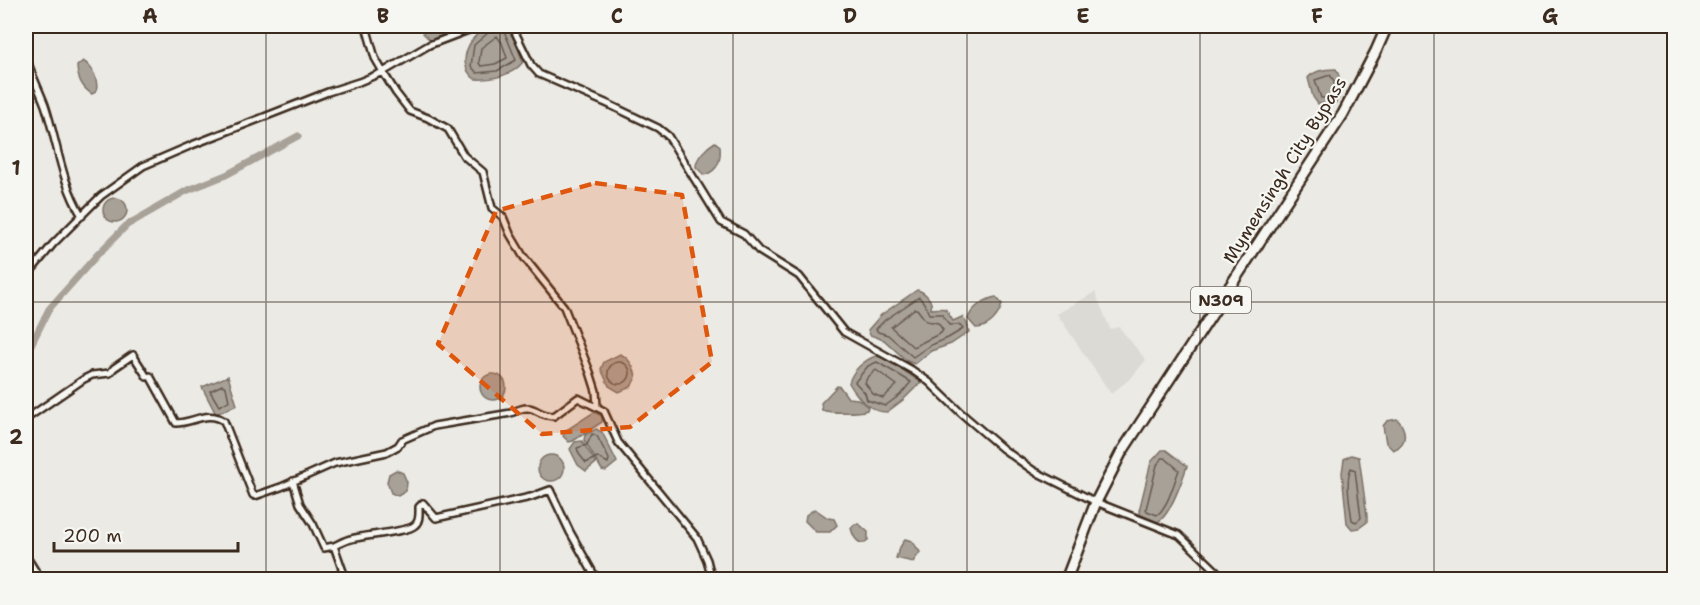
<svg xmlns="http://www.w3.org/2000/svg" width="1700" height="605" viewBox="0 0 1700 605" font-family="'Shantell Sans',sans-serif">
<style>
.built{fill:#dcdad4}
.water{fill:#a8a198;stroke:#7c7167;stroke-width:1.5}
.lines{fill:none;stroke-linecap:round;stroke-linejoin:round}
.shore{stroke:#675a4f;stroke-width:1.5}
.canal{stroke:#a8a198;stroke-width:7}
.minor-casing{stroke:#3b2a1e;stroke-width:10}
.trunk-casing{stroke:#3b2a1e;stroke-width:14}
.minor{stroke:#f6f6f2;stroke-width:5}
.trunk{stroke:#f6f6f2;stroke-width:9}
.marked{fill:#df570d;fill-opacity:0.2;stroke:#df570d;stroke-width:4.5;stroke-dasharray:12 8;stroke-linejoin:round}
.grid{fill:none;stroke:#3b2a1e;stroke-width:1.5;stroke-opacity:0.55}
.labels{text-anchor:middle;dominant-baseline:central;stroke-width:4.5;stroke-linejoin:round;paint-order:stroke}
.shield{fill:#f6f6f2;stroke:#73675e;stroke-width:1.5}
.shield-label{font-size:16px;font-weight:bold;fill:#3b2a1e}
.street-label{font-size:18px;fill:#3b2a1e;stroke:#f6f6f2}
.neatline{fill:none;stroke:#3b2a1e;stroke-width:2}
.grid-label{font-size:20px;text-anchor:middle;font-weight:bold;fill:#3b2a1e}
</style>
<rect width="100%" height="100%" fill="#ebeae5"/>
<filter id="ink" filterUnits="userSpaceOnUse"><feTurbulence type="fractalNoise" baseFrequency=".0167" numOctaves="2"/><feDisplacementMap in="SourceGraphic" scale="12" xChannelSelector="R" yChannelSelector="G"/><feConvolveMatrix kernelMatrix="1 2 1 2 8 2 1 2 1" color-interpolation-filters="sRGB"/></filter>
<g filter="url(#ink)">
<path class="built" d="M 1095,292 L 1110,329 L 1119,327 L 1146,360 L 1131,378 L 1111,394 L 1057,314 Z"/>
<path class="water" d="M 433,26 L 458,26 C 453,35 440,39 430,40 L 423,33 Z
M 490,26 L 507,26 L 514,38 L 523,62 C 512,76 492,80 475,79 C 454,64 470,33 490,26 Z
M 83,61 C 93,67 99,81 96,92 L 92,94 C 82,88 77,77 77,66 Z
M 1336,69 C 1342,81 1345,97 1332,106 L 1330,103 L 1318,104 L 1313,97 L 1308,78 C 1314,70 1327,69 1336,69 Z
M 715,142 L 720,146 C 721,159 719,171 704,175 L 696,167 C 696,157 707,147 715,142 Z
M103 210a12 12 0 1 1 24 0a12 12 0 1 1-24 0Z
M 917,290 C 925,292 933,300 931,309 C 949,308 943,306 953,321 L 962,317 L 967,323 L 969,332 L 951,344 L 931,351 L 915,364 L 907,361 L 884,340 L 870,335 L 868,330 L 881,315 Z
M 996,297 L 1002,304 C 999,316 989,328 976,328 L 968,319 C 971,308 985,299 996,297 Z
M 620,354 C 629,358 634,367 636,377 L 631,387 L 619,392 L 609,386 L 601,369 L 604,362 Z
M 876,356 L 886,359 L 921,382 L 903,400 L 887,412 C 870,412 857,397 849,383 C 852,371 864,360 876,356 Z
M480 387a13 13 0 1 1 26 0a13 13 0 1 1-26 0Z
M 228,376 L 237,405 L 216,414 L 202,387 Z
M 837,386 L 840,387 L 848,398 L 858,399 L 868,407 L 867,410 C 861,413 829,413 822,410 L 821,403 Z
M 594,412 L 602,416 L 602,422 L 573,441 L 569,442 L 563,436 L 565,431 Z
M 1397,419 C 1407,429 1408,445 1393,450 L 1386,443 L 1383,426 L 1387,421 Z
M 596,429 L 602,432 L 617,462 L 606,471 L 602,470 L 584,440 L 585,435 Z
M 582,441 L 596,463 L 586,471 L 578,465 L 570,449 L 575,442 Z
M 1162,450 L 1166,450 L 1187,466 C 1183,478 1169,518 1157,522 L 1141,515 L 1139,511 L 1151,462 Z
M538 468a13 13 0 1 1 26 0a13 13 0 1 1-26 0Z
M 1351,455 L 1359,457 L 1367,516 L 1367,522 L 1359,528 L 1352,529 L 1347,523 L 1342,473 L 1344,459 Z
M 396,470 L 403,473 L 407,482 L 406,491 L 398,496 L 391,493 L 387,482 L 389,474 Z
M 815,509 L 828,518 L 834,519 L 837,525 L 830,532 L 816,532 L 805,521 L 806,515 Z
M 855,524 L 859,524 L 868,532 L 868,540 L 865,543 C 857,544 853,536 851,528 Z
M 905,539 L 912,541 L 920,552 L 913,562 L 896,558 L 899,549 Z"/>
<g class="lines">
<path class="shore" d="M 490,26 L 489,32 L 474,45 L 471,66 L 477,73 L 497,71 L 516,60 L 502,26
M 497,36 L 502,43 L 507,58 L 495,64 L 481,66 L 479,63 L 481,48 Z
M 1330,75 L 1334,81 L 1335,94 L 1332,97 L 1321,98 L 1315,80 Z
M 919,297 L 924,303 L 929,314 L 942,314 L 949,325 L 960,325 L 963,329 L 948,338 L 929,346 L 913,357 L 888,335 L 878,332 L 876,329 L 885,320 Z
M 914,309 L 917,309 L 926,321 L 938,323 L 943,330 L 941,333 L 913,347 L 891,327 Z
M608 373a11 11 0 1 1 22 0a11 11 0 1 1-22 0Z
M 877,362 L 911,382 L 900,395 L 885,406 L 867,400 L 865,393 L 855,382 L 868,366 Z
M 876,370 L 897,385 L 883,398 L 873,394 L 865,383 L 867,378 Z
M 222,385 L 226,387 L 229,401 L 219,406 L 210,391 Z
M 592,434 L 597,436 L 609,459 L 608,463 L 597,457 L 586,463 L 579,454 L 577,448 L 587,445 Z
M 1162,458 L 1165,458 L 1179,470 C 1174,483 1168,507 1157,515 L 1147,511 L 1146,509 L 1157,465 Z
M 1351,468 L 1355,470 L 1361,518 L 1356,522 L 1352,520 C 1350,505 1345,481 1351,468 Z"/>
<path class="canal" d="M 26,368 L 30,347 L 49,309 L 97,255 L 127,225 L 186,191 L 226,175 L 298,136"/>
<g class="minor-casing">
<path id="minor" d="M 366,26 L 375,58 L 383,72 L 429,45 L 479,26
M 512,26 L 531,65 L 539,74 L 608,104 L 658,128 L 668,136 L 721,222 L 744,234 L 759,251 L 799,276 L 844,332 L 912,370 L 929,382 L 961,413 L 1003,449 L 1034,471 L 1096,502 L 1179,535 L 1226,580
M 26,57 C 31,74 39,89 45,105 C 57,141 61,182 82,216
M 26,277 L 53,244 L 101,196 L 143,166 L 192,145 L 328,92 L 359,82 L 383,72 L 396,93 L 410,111 L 428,118 L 448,129 L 464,156 L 483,172 L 492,208 L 503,217 L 510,234 L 523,256 L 564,307 L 590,372 L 596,391 L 597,406
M 26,419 L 84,379 L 92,375 L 110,373 L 114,368 L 133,355 L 147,377 L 150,376 L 176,423 C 193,423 208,410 224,421 L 253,495 L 255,496 L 281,487 L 335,463 L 387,452 L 398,446 L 402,440 L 434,426 L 511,413 C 537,400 533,416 554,416 L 578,398 L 604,411 L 618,442 L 697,538 L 707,560 L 712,580
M 293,481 L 300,504 L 313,524 L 324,548 L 334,546 L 346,580
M 334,546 C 339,544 345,540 351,539 C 364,535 409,532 415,525 C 420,521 419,514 419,507 L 423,503 L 436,518 L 531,497 L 550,490 L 570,532 L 597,580
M 26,556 L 41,580
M 68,580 C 78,576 87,570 95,580"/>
</g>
<g class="trunk-casing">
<path id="trunk" d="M 1066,580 L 1096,502 L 1121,453 L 1343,114 L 1376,51 L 1387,26"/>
</g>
<use href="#minor" class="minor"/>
<use href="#trunk" class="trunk"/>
</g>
</g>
<path class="marked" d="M 595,183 L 682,195 L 712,362 L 630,427 L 542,434 L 438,344 L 496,211 Z"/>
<path class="grid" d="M 266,26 L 266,580M 500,26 L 500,580M 733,26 L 733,580M 967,26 L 967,580M 1200,26 L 1200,580M 1434,26 L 1434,580M 26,302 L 1674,302"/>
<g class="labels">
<rect class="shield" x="1191" y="287" width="60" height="26" rx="4.5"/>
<g class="shield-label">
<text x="1221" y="300">N309</text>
</g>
<g class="street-label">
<text transform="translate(1285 170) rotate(-58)">Mymensingh City Bypass</text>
</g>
</g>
<rect width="1700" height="605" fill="none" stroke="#f6f6f2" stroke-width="66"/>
<path d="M54 542v9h184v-9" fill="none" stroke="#3b2a1e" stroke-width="3"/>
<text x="63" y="542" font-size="18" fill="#3b2a1e" stroke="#f6f6f2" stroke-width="4.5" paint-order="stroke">200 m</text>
<rect x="33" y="33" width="1634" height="539" class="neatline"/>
<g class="grid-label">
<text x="150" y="23">A</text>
<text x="383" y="23">B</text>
<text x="617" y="23">C</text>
<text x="850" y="23">D</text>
<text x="1083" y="23">E</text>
<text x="1317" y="23">F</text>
<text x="1550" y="23">G</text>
<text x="16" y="175">1</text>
<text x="16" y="444">2</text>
</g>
</svg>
